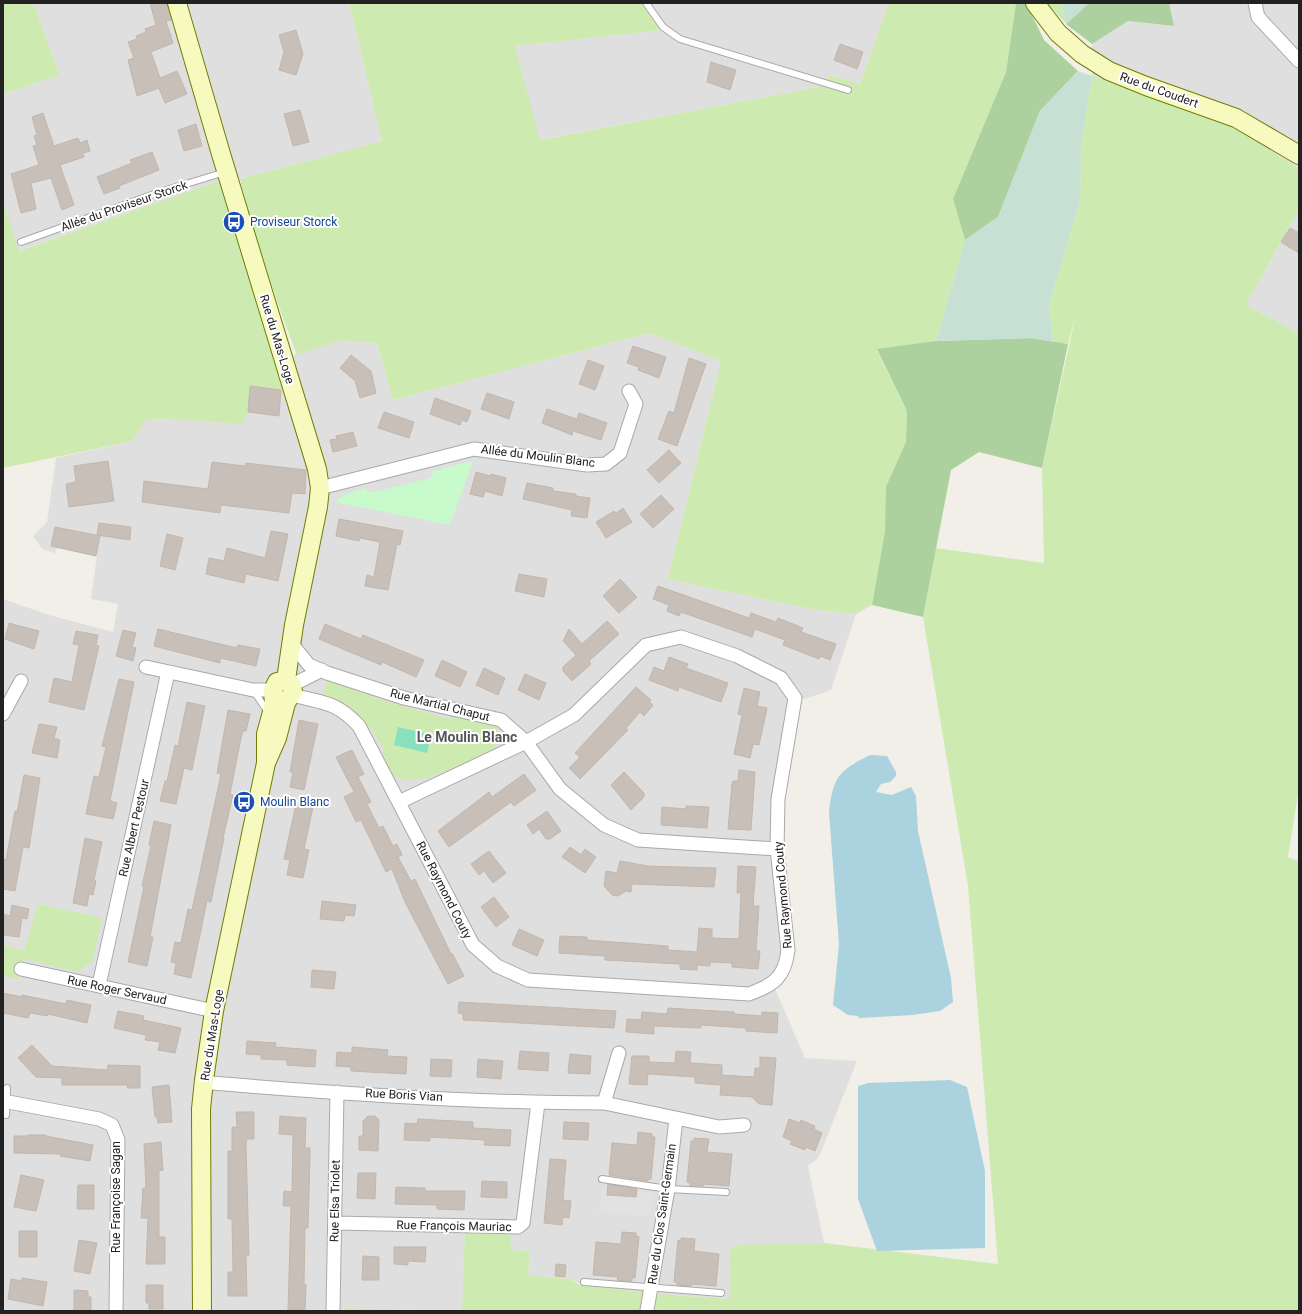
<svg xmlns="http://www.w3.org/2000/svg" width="1302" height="1314" viewBox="0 0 1302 1314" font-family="Roboto,sans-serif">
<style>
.residential{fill:#e0dfdf}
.grass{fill:#cdebb0}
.forest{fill:#add19e}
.wetland{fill:#c6e0d4}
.park{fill:#c8facc}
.pitch{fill:#88e0be}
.parking{fill:#e2e2e2}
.water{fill:#aad3df}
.building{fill:#c7bfb8;stroke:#c4b6ab}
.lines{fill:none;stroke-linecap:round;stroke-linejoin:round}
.lane-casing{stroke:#a9a9a9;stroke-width:8}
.street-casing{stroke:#a9a9a9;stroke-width:15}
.secondary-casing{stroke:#707d05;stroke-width:20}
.lane{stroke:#fff;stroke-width:6}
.street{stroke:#fff;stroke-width:13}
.secondary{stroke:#f7fabf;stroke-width:18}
.labels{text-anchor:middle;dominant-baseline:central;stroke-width:4;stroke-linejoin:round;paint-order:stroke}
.street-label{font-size:12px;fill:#222;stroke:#fff}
.transit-label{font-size:12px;fill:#164399;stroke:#fff;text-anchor:start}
.quarter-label{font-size:14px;font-weight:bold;fill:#555;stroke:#fff}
</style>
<rect width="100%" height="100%" fill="#f2efe9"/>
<path class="residential" d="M 33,3 L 349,3 L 382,141 L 240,179 L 221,180 L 18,251 L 3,201 L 3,94 L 60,75 Z
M 646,3 L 889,3 L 860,84 L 829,75 L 826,83 L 818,87 L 539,140 L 514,46 L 664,30 Z
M 1169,3 L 1299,3 L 1299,169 L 1225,121 L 1092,76 L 1092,44 L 1128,21 L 1174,26 Z
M 1299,209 L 1299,333 L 1246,305 Z
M 649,333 L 721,361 L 668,579 L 811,609 L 856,614 L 831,690 L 805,699 L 795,698 L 780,789 L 788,950 L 773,984 L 805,1058 L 857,1061 L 819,1157 L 808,1166 L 824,1243 L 735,1246 L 729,1252 L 731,1299 L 658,1294 L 655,1304 L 657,1311 L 639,1311 L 570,1279 L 528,1275 L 530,1251 L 511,1250 L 465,1227 L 462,1311 L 344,1308 L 343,1311 L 3,1311 L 3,976 L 18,979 L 25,950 L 3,945 L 3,599 L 49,615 L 113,632 L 118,604 L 91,599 L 97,555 L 57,547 L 56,553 L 51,552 L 42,549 L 33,536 L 47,522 L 56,458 L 133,441 L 145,420 L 170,419 L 250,386 L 281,390 L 291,386 L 283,359 L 339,341 L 377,343 L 393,400 Z"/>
<path class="grass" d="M 3,3 L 33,3 L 60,75 L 3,94 Z
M 349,3 L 646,3 L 664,30 L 515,46 L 540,140 L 818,87 L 826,83 L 829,75 L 860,84 L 889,3 L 1016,3 L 1006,72 L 953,199 L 965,240 L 936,341 L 877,350 L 907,411 L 906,442 L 887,487 L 885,531 L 872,605 L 856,614 L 811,609 L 668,579 L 721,361 L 649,333 L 393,400 L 377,343 L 339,341 L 297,355 C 275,298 255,239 240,179 L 382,141 Z
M 1047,3 L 1062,3 L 1066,24 Z
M 1092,76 L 1225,121 L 1299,169 L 1299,209 L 1246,305 L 1299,333 L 1299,788 L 1288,857 L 1299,861 L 1299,1311 L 657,1311 L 655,1304 L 658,1294 L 730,1299 L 729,1252 L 735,1245 L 824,1243 L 998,1264 L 968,886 L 923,617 L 936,548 L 1044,563 L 1042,468 L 1076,314 L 1068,344 L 1053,342 L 1049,305 L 1080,201 L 1081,145 Z
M 221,180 L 283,389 L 281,390 L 251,386 L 248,412 L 243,424 L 170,419 L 145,420 L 133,441 L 3,468 L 3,201 L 19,251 Z
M 327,679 L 373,693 L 372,697 L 449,719 L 451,714 L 497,726 L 499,735 L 496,748 C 471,758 414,795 390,773 C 386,769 383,759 380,754 L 384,751 L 371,728 L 366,729 L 351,707 L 323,696 Z
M 38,904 L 102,918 L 93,961 L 77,972 L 24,959 L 18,979 L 3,976 L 3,945 L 25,950 Z
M 465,1226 L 510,1228 L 511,1250 L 530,1251 L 528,1275 L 570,1279 L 580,1285 L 644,1292 L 644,1302 L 639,1311 L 344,1311 L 344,1308 L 462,1311 Z"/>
<path class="forest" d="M 1016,3 L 1026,3 L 1044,40 L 1078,71 L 1040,111 L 998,217 L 965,240 L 953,199 L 1006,72 Z
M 1089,3 L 1169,3 L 1174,26 L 1128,21 L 1092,44 L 1066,24 Z
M 1032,338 L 1068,344 L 1042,468 L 979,452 L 951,470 L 923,617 L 872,605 L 885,531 L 886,487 L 906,442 L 907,411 L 877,349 L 936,341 Z"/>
<path class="wetland" d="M 1062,3 L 1089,3 L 1066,24 Z
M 1078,71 L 1092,76 L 1081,145 L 1080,201 L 1049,305 L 1053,342 L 1032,338 L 936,341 L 965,240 L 998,217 L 1040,111 Z"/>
<path class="park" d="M 473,461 L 450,525 L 335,502 L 344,495 L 365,488 L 370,493 L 430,478 L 433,471 Z"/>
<path class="pitch" d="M 398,727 L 431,735 L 427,753 L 394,745 Z"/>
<path class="parking" d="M 603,1189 L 654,1193 L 650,1216 L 599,1212 Z"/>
<path class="water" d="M 870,755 L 887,756 L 896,772 L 896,776 L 890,782 L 881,784 L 876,792 L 892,795 L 911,787 L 916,796 L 918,831 L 951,978 L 953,1002 L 940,1011 L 913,1015 L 859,1018 L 858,1016 L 848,1015 L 833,1005 L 839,944 L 829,813 C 833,777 838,771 870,755 Z
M 950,1080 L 967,1087 L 985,1171 L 985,1248 L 877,1251 L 858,1199 L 858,1086 L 868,1083 Z"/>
<path class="building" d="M 150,3 L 167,3 L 171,20 L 166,21 L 173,43 L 151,52 L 160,78 L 177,71 L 187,94 L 165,103 L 159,88 L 137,96 L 128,60 L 134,58 L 128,42 L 137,39 L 136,36 L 146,32 L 145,29 L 156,25 Z
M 296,30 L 303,54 L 296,75 L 279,70 L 284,52 L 279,35 Z
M 840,44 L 863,52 L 857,69 L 834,60 Z
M 711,62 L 736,70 L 730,90 L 707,82 Z
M 300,110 L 309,142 L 293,146 L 284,114 Z
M 43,113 L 54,146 L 78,138 L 80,143 L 87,140 L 90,151 L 83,153 L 84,157 L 60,165 L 74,205 L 62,210 L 51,178 L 31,183 L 36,209 L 21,213 L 11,174 L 39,165 L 33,146 L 37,145 L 34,136 L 37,135 L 32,117 Z
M 196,124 L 202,146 L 184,151 L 178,130 Z
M 152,152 L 159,170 L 119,186 L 120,188 L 104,194 L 97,177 L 132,163 L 130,160 Z
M 1290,228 L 1299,233 L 1299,253 L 1281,242 Z
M 633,346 L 666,357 L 659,378 L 638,370 L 639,367 L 627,363 Z
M 351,355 L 371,371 L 376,393 L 360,398 L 355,381 L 340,368 Z
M 689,358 L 706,364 L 677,446 L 658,439 L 669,411 L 674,413 Z
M 588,360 L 604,366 L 595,390 L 579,384 Z
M 250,386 L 281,390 L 279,416 L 248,412 Z
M 487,393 L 514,402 L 509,419 L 481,409 Z
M 435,398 L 471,411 L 467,422 L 462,420 L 460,425 L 430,414 Z
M 547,409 L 577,419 L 579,413 L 607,423 L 601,440 L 573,431 L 572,435 L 542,423 Z
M 384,412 L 414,422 L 409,438 L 378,428 Z
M 353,432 L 357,446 L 333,452 L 330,440 L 337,439 L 336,436 Z
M 669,450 L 681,463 L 659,483 L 647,470 Z
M 108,461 L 114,501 L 69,507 L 66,484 L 76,482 L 74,466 Z
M 212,462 L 245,466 L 246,463 L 306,470 L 305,494 L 292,493 L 289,513 L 221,505 L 220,513 L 142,502 L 144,481 L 208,489 Z
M 476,472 L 490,476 L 491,474 L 506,478 L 502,496 L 485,491 L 483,497 L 470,494 Z
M 527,483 L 553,488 L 553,491 L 576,494 L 576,496 L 590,498 L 587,518 L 571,516 L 572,510 L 523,499 Z
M 661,495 L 674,509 L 653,528 L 640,514 Z
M 623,508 L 632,522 L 606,538 L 596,522 L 614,511 L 616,513 Z
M 339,519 L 403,531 L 400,545 L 397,544 L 388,590 L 365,586 L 367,575 L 374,577 L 380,542 L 360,538 L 359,541 L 336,536 Z
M 99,523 L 131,527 L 130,540 L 97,535 Z
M 55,527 L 100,536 L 96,556 L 51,546 Z
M 271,531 L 288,534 L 278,581 L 246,574 L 244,583 L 206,574 L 209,558 L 224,561 L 227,548 L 265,558 Z
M 167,534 L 183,538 L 175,570 L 160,566 Z
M 519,574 L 547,579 L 544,597 L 515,591 Z
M 620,579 L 637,597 L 619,613 L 603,596 Z
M 658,586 L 749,618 L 751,613 L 776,622 L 778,618 L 803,628 L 801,632 L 836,644 L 830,660 L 820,656 L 819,659 L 783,645 L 785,640 L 755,629 L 752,637 L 681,612 L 679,616 L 667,611 L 669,605 L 653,599 Z
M 607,621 L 619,634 L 589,661 L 591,664 L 572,681 L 563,671 L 563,667 L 576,655 L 563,641 L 569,629 L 582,644 Z
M 9,623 L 39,631 L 34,649 L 5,639 Z
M 325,624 L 361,639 L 363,635 L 424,660 L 416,677 L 382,662 L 381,665 L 319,639 Z
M 158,629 L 237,648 L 238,645 L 260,649 L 256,666 L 220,658 L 220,663 L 154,646 Z
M 123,630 L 136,633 L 132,647 L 136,648 L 133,661 L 116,656 Z
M 76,631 L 98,635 L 96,645 L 99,646 L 84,710 L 49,702 L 54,678 L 72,682 L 79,645 L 73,644 Z
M 669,657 L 688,664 L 686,668 L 728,683 L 721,702 L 679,687 L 678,691 L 649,680 L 654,667 L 664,671 Z
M 442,660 L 467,672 L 460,687 L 435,676 Z
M 484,668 L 505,678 L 498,695 L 476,685 Z
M 525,674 L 546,683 L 539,700 L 518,690 Z
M 119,679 L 134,682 L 110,801 L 117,803 L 113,819 L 86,814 L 94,776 L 99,777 L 106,747 L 102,746 Z
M 636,687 L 651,700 L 649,702 L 653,705 L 644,716 L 640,712 L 626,728 L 628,730 L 580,779 L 569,768 L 580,757 L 575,753 Z
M 744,688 L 760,692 L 757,706 L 767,708 L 759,745 L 753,744 L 750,758 L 734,754 L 742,715 L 738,714 Z
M 187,702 L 205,706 L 192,770 L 184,768 L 176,804 L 160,801 L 165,781 L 167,781 L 175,745 L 178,746 Z
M 228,710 L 250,714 L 246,731 L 243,731 L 241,738 L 230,794 L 233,795 L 223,838 L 224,838 L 211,902 L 207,901 L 191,978 L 174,974 L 176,963 L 171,962 L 175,942 L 181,943 L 188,909 L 192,910 L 221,774 L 217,773 Z
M 299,720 L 318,724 L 304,790 L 290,787 L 293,772 L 290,772 Z
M 39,724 L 57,727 L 54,738 L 60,740 L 57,758 L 32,753 Z
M 352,750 L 364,774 L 358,777 L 371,802 L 367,804 L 379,828 L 383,826 L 393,846 L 397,844 L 402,855 L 398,857 L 411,881 L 415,879 L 451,954 L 452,953 L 464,976 L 448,984 L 405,902 L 392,869 L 386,872 L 361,820 L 356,822 L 344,797 L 354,792 L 336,757 Z
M 739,770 L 755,772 L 751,830 L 728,829 L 732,784 L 733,781 L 738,781 Z
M 624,772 L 644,793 L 644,797 L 631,810 L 611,785 Z
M 524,774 L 536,790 L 514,806 L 511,802 L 449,847 L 438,831 L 489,792 L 492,797 Z
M 24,775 L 40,778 L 29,848 L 23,847 L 15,891 L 3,889 L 3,859 L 6,860 L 15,811 L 17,812 Z
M 296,804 L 313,807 L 304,849 L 309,850 L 303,878 L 287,875 L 290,860 L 284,859 Z
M 686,806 L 709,807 L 707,828 L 661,825 L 662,807 L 686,809 Z
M 547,811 L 561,831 L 550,839 L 546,839 L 539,829 L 533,834 L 527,825 Z
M 154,821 L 171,825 L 150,937 L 153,937 L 147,966 L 128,962 L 144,887 L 142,886 L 151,846 L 149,845 Z
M 85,838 L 102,842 L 94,880 L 96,881 L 93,895 L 89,894 L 87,906 L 73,903 Z
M 570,847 L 581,855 L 585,849 L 596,857 L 585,873 L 562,857 Z
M 489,851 L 506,873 L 493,883 L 484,871 L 479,875 L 471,864 Z
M 620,861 L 648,866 L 716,868 L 714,887 L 632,884 L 631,892 L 626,891 L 618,896 L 612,895 L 604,886 L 606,871 L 617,873 Z
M 738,866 L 756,867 L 753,906 L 759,906 L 756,951 L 760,951 L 758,969 L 732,967 L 732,963 L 710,962 L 710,966 L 697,965 L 697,970 L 680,969 L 680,964 L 605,960 L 605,956 L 559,953 L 560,936 L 587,937 L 587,940 L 668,946 L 668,950 L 697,952 L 699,928 L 712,929 L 712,938 L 739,939 L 741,893 L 737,893 Z
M 494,897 L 509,917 L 496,927 L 481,907 Z
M 322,901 L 356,905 L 354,916 L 345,915 L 344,921 L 320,919 Z
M 12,905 L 29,909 L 27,919 L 22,918 L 19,937 L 3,935 L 3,914 L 10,916 Z
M 519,929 L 544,940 L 537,956 L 512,945 Z
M 312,970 L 336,972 L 334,989 L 311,987 Z
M 3,993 L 22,997 L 22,995 L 66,1004 L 67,1000 L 91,1005 L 87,1023 L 48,1014 L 47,1016 L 30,1013 L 28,1018 L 3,1013 Z
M 459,1002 L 616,1011 L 614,1028 L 463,1020 L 463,1014 L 458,1013 Z
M 668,1008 L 734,1012 L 734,1014 L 762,1016 L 762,1012 L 778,1013 L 777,1033 L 746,1031 L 746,1028 L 701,1025 L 701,1028 L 654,1026 L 654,1034 L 626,1032 L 627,1019 L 641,1020 L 642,1012 L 667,1014 Z
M 118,1011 L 144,1016 L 143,1020 L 181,1028 L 175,1053 L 158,1050 L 160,1042 L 145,1040 L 146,1035 L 114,1028 Z
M 247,1041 L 276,1043 L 275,1047 L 316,1050 L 315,1067 L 287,1065 L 287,1060 L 261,1059 L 261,1055 L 246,1054 Z
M 32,1045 L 52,1066 L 107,1070 L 108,1065 L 140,1066 L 140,1088 L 127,1088 L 128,1085 L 62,1085 L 62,1078 L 36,1077 L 18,1058 Z
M 352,1047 L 388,1050 L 387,1056 L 407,1057 L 406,1074 L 351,1071 L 351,1067 L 336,1066 L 337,1052 L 352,1053 Z
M 520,1051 L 549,1053 L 548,1071 L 518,1069 Z
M 676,1051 L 691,1052 L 690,1063 L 722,1065 L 722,1075 L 754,1077 L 755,1068 L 760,1068 L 760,1057 L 776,1058 L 772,1105 L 759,1104 L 752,1097 L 720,1095 L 721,1085 L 695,1083 L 695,1077 L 648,1074 L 647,1085 L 629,1084 L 632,1056 L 649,1056 L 649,1062 L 675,1063 Z
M 570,1054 L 591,1056 L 590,1074 L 568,1073 Z
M 431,1059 L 452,1060 L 451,1077 L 430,1076 Z
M 478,1059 L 503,1061 L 501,1079 L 477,1077 Z
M 169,1085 L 172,1122 L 158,1123 L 157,1117 L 155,1117 L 152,1087 Z
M 236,1112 L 254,1112 L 254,1139 L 247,1139 L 246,1144 L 249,1255 L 246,1255 L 247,1296 L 228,1296 L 228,1272 L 233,1272 L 232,1219 L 228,1219 L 228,1151 L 232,1151 L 232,1127 L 237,1127 Z
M 280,1116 L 306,1118 L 305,1148 L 310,1148 L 310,1155 L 308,1228 L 305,1228 L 304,1285 L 306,1285 L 305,1310 L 288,1310 L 291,1206 L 283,1206 L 284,1191 L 292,1192 L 293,1135 L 279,1134 Z
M 368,1116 L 375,1116 L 379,1120 L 378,1151 L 359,1150 L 359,1136 L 363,1136 L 363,1121 Z
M 418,1119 L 473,1122 L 473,1128 L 511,1130 L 510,1146 L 484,1145 L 485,1140 L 430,1137 L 430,1141 L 404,1140 L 405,1123 L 417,1124 Z
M 789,1119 L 800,1123 L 801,1120 L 815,1126 L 814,1129 L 822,1133 L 815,1151 L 806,1147 L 805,1150 L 790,1144 L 792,1141 L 783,1137 Z
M 564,1122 L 589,1123 L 588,1140 L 563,1139 Z
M 638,1132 L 652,1134 L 652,1137 L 655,1137 L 651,1179 L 648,1179 L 648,1181 L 609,1175 L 612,1143 L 637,1145 Z
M 28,1135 L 46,1135 L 46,1136 L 93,1145 L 90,1161 L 60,1156 L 61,1154 L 14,1153 L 14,1136 L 27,1136 Z
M 694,1138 L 709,1139 L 707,1152 L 732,1154 L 729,1186 L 704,1184 L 704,1186 L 690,1186 L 690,1183 L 687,1182 L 691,1141 L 694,1141 Z
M 161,1142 L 163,1170 L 159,1171 L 159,1237 L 165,1237 L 165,1264 L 146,1264 L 148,1218 L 141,1218 L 143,1188 L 146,1188 L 144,1144 Z
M 550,1159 L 566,1160 L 563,1200 L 571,1201 L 569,1218 L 563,1217 L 562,1225 L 544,1223 Z
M 358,1173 L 376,1173 L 375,1199 L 357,1198 Z
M 21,1175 L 44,1180 L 36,1211 L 14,1207 Z
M 482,1181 L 507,1182 L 507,1198 L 481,1197 Z
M 608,1184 L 637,1189 L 636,1197 L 607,1195 Z
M 78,1185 L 94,1185 L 94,1209 L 77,1209 Z
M 396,1187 L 425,1188 L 425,1191 L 465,1191 L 464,1210 L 437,1209 L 437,1205 L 395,1204 Z
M 19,1231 L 37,1231 L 37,1257 L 19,1257 Z
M 622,1232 L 636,1233 L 636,1236 L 639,1237 L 635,1278 L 632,1278 L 632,1281 L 622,1281 L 617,1280 L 618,1277 L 593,1275 L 596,1242 L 621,1244 Z
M 681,1238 L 695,1239 L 694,1251 L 719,1254 L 716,1286 L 691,1284 L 691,1286 L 677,1285 L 677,1282 L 674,1282 L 678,1240 L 681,1241 Z
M 79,1240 L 97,1243 L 90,1274 L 74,1271 Z
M 394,1247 L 426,1247 L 425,1262 L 408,1261 L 408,1265 L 394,1264 Z
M 363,1256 L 379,1257 L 379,1280 L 362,1280 Z
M 556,1264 L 566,1265 L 565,1277 L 555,1276 Z
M 22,1278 L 47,1282 L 43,1306 L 8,1299 L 11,1279 L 22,1281 Z
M 146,1285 L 163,1285 L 163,1309 L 149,1309 L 149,1303 L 146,1303 Z
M 74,1290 L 88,1291 L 88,1297 L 91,1297 L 91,1311 L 74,1311 Z"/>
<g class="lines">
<g class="lane-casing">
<path id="lane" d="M 646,3 L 663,27 L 680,39 L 848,90
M 21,242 L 160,192 L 225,172
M 253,690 L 268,712
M 6,1115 L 7,1088
M 602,1179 L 668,1189 L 726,1192
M 584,1282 L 721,1293"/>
</g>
<g class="street-casing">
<path id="street" d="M 1255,3 L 1258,17 L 1299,61
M 320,488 L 474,449 L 587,465 L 606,464 L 620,453 L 636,404 L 629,391
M 291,643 L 309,665 L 327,673 L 404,698 L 501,720 L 526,742 L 560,789 L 604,825 L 638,840 L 777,849
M 146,667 L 253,690 L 273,690
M 292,685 L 322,670
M 292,695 C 323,703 336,701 359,726 L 473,945 L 497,966 L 528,980 L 749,994 C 774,985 785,977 788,950 L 777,849 L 778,799 L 795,698 L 781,678 L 737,656 L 681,637 L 646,645 L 574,715 L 526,742 L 399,802
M 3,714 L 21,681
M 21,969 L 214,1011
M 99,985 L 168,672
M 204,1080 L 212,1083 C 342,1094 474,1103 604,1103 L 619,1053
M 3,1101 L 99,1119 L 112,1125 L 118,1140 L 116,1311
M 604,1103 L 719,1127 L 744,1125
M 335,1223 L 518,1227 L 523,1223 L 538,1103
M 647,1310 L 668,1189 L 676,1119
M 333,1311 L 337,1092"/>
</g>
<g class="secondary-casing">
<path id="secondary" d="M 177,3 L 221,154 L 317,469 L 320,488 L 318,507 L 294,625 L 286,680
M 1035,3 L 1058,33 L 1082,54 L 1109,71 L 1146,86 L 1236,118 L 1299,155
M 202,1311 L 201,1109 L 204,1080 L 214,1011 L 266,763 L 266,734 L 274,705 L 273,690 L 277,682 L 286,680 L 292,685 L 293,692 L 286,703 L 277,738 L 266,763"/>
</g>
<use href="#lane" class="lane"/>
<use href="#street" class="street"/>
<use href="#secondary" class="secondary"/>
</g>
<defs>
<g id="bus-disc" transform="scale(1.15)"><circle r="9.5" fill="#1a4fb4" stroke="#fff"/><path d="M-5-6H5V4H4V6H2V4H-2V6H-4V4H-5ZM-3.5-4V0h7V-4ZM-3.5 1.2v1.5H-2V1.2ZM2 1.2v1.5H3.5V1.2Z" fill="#fff"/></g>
</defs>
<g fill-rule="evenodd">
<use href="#bus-disc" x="234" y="222"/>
<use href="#bus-disc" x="244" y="802"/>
</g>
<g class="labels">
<g class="street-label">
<text transform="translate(1159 90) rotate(20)">Rue du Coudert</text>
<text transform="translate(124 206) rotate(-19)">Allée du Proviseur Storck</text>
<text transform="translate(277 339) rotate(73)">Rue du Mas-Loge</text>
<text transform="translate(538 456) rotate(7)">Allée du Moulin Blanc</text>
<text transform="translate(440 705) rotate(14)">Rue Martial Chaput</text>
<text transform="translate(134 828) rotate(-77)">Rue Albert Pestour</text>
<text transform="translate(444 890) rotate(63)">Rue Raymond Couty</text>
<text transform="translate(783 895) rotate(-95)">Rue Raymond Couty</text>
<text transform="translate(117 990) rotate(12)">Rue Roger Servaud</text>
<text transform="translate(212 1035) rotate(-81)">Rue du Mas-Loge</text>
<text transform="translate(404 1095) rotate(3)">Rue Boris Vian</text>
<text transform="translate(116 1197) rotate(-90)">Rue Françoise Sagan</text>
<text transform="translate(335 1201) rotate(-89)">Rue Elsa Triolet</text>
<text transform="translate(662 1214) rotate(-82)">Rue du Clos Saint-Germain</text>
<text transform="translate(454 1226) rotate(1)">Rue François Mauriac</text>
</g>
<g class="transit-label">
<text x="250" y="222">Proviseur Storck</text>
<text x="260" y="802">Moulin Blanc</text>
</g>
<g class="quarter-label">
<text x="467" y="737">Le Moulin Blanc</text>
</g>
</g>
<rect width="1302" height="1314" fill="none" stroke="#222222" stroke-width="8"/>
</svg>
